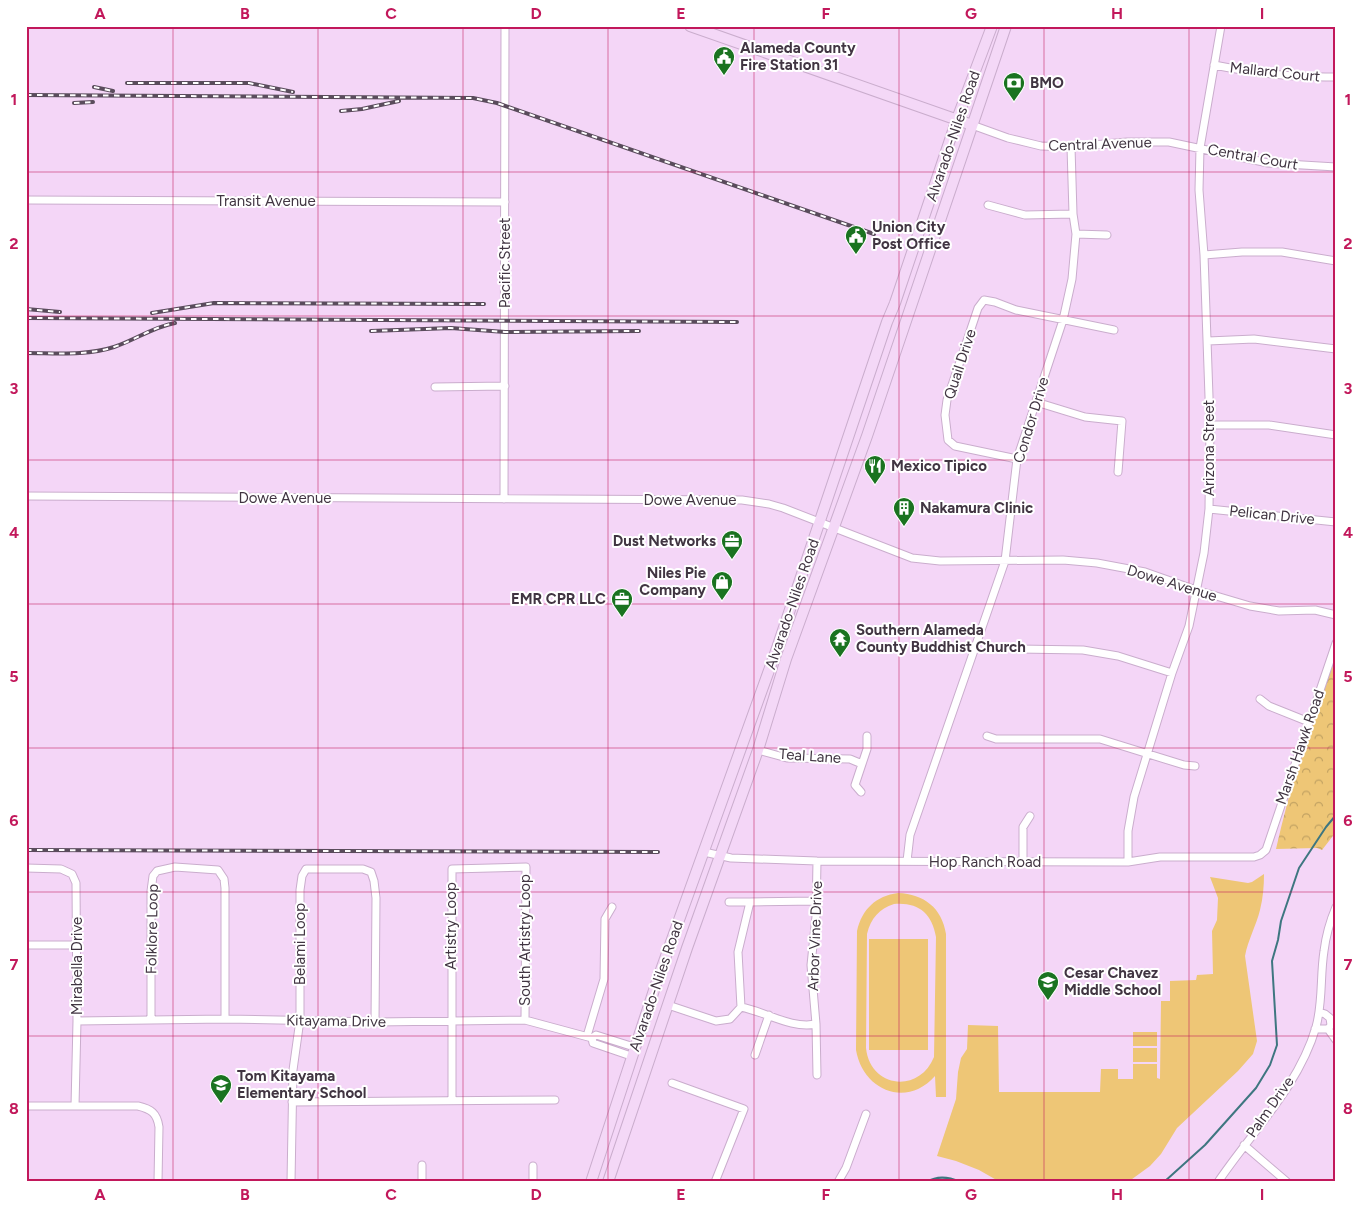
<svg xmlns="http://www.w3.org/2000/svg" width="1362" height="1208" viewBox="0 0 1362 1208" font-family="Figtree,sans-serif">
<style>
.green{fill:#eec676;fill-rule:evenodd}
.park{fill:url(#park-crowns)}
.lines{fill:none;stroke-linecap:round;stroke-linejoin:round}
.stream{stroke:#3e7680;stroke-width:2}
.street-casing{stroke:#caadcd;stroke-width:9}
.secondary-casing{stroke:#caadcd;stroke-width:12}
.street{stroke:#fff;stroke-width:7}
.secondary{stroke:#f4d8f7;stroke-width:10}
.rail-casing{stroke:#5a4c5c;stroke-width:4}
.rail{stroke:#fff;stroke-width:2;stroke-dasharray:5.5;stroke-linecap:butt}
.grid{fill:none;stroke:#c2185b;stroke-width:1;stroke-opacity:0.55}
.labels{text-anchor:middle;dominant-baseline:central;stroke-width:4;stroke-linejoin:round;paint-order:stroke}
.poi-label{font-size:15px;font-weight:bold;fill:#413542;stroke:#fff;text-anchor:start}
.street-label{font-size:15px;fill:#413542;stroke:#fff}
.neatline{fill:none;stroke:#c2185b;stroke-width:2}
.grid-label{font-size:16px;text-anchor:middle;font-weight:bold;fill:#c2185b}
</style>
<defs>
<pattern id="park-crowns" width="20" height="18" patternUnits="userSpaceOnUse" patternTransform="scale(1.25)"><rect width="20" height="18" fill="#eec676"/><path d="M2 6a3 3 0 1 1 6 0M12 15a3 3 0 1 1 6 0" fill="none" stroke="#c2a262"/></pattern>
</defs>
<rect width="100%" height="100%" fill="#f4d6f7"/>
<path class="green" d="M 1264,874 C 1264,886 1263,898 1260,910 C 1256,926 1248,940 1245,956 L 1257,1041 L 1253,1054 L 1238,1071 L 1177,1128 L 1161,1154 L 1150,1166 L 1128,1182 L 1000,1182 L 979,1170 L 956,1161 L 937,1156 L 956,1099 L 958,1072 L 961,1058 L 967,1049 L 968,1025 L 998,1026 L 999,1092 L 1100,1092 L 1101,1069 L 1118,1069 L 1118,1079 L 1133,1079 L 1133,1064 L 1157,1064 L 1157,1078 L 1160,1079 L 1161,1001 L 1170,1001 L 1170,981 L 1196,980 L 1197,975 L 1213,974 L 1212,931 L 1217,920 L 1218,898 L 1210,877 L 1248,883 L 1252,882 Z
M 898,893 C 924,894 942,908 946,934 L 946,1097 L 936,1097 L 935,1076 C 907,1108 863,1091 856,1050 L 857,931 C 862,909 876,896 898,893 ZM 894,904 C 918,902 932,913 936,937 L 934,1057 C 919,1094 870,1088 866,1048 L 867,934 C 871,918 879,909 894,904 Z
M 869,939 L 928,939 L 928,1050 L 869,1050 Z
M 1133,1032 L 1157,1032 L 1157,1046 L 1133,1046 Z
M 1133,1048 L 1157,1048 L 1157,1062 L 1133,1062 Z"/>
<path class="park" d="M 1336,656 L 1336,832 L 1322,850 L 1317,848 L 1276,849 C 1291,783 1311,719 1336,656 Z"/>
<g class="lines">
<path class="stream" d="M 927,1182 C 938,1175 949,1177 960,1182
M 1164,1182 L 1205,1145 L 1256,1088 L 1270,1065 L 1277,1045 L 1272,961 L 1278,940 L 1281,921 L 1299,868 L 1326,827 L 1336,815"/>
<g class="street-casing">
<path id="street" d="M 1214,65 C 1254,73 1295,78 1336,77
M 972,125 L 1008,138 L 1041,146 L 1071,147 L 1127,142 L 1169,142 L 1268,163 L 1336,167
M 26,200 L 505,202
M 988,205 L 1025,215 L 1073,214
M 1076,234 L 1107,235
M 1204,255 L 1242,252 L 1282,252 L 1336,261
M 1208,341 L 1254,339 L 1336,349
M 435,387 L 505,386
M 1036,402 L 1085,417 L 1122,421 L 1118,472
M 1210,425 L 1269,425 L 1336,435
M 1017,459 L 955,446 L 948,440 L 945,415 L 947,400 L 978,308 L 984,300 L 995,302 L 1016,310 L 1114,330
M 26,496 L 742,500 L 769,504 L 783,508 L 912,558 L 940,561 L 1063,560 L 1097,563 L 1145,572 L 1196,590 L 1250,606 L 1279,611 L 1315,610 L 1336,615
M 504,499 L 505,26
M 1209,509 L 1336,522
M 1018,649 L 1083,650 L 1118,656 L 1172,673
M 1260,699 L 1269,706 L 1309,722
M 987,736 L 996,739 L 1100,739 L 1184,765 L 1195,766
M 758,750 L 787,758 L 850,759 L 862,764 L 855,785 L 861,792
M 862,764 L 867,749 L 867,736
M 704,852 L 731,858 L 817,861 L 1128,862 L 1160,857 L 1254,857 L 1260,855 L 1266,850 L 1336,643
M 907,861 L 910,835 L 1005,561 L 1017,459 L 1063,320 L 1072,279 L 1076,234 L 1073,214 L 1071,147
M 1023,862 L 1023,827 L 1030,816
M 1128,862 L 1128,831 L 1134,797 L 1172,673 L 1189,626 L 1204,553 L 1209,509 L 1210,425 L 1204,255 L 1199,190 L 1200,148 L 1221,26
M 26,868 L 61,869 L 72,874 L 76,883 L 77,1021 L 75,1106
M 729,902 L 750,902
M 26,945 L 76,945
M 668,1005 L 716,1021 L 730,1019 L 741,1007 L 738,952 L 750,902 L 816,901
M 741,1007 C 766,1012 791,1029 816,1024 L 811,965 L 816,916 L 817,861
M 151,1020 L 151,891 L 153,876 L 157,871 L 175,867 L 218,870 L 224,879 L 225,888 L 225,1019
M 77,1021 L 225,1019 L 375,1022 L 525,1020 L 592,1038 L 596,1035 L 634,1047
M 816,1024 L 817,1075
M 1315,1029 L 1328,1029 L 1331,1025 L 1330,1018 L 1325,1014 L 1319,1012
M 1328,1029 L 1336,1040
M 587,1036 L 604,979 L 605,919 L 612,907
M 592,1038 L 593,1043 L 631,1056
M 755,1055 L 769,1015
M 672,1083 L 744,1109 L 715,1182
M 452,1100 L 452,869 L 526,867 L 525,1020
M 292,1102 L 555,1100
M 26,1106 L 138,1106 C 151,1109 157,1113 159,1127 L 158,1182
M 1244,1145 L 1287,1182
M 533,1166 L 533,1182
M 291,1182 L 293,1070 L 300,1020 L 300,890 L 302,876 L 306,869 L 363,869 L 371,872 L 374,881 L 376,898 L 375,1022
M 422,1182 L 422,1165
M 838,1182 L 846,1168 L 866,1114
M 1218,1182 C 1251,1133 1299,1086 1316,1027 C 1323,1002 1320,976 1324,951 C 1326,935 1330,921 1336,907"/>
</g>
<g class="secondary-casing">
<path id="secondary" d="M 690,26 L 972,125
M 591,1182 L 657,981 L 776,651 L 887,322 L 895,303 L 957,119 L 992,26
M 608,1182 L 687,948 L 758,750 L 786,659 L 867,436 L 1006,26"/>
</g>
<use href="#street" class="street"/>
<use href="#secondary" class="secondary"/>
<g class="rail-casing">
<path id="rail" d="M 127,83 L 249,83 L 293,92
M 94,87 L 113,91
M 26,95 L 473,98 L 497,103 L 874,234
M 74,103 L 93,102
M 341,111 L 362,109 L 399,101
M 26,309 L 60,312
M 152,313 L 214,303 L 484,304
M 26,318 L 737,322
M 371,331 L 451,328 L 505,332 L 639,331
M 26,353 C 56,353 86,356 114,347 C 135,340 153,327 175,323
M 26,850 L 658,852"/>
</g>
<use href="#rail" class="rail"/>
</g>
<path class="grid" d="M 173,26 L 173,1182M 318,26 L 318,1182M 463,26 L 463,1182M 608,26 L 608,1182M 754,26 L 754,1182M 899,26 L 899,1182M 1044,26 L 1044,1182M 1189,26 L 1189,1182M 26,172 L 1336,172M 26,316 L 1336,316M 26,460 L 1336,460M 26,604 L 1336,604M 26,748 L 1336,748M 26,892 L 1336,892M 26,1036 L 1336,1036"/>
<defs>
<g id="civic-pin" transform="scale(1.125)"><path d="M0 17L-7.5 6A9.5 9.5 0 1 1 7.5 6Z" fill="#1a7320" stroke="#fff"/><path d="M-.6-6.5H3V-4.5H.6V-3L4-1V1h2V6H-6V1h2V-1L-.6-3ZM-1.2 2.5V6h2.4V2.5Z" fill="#fff"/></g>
<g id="bank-pin" transform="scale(1.125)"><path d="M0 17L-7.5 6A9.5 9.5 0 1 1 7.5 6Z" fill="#1a7320" stroke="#fff"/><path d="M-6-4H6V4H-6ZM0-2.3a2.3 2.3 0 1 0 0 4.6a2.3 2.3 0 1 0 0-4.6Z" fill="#fff"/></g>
<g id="restaurant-pin" transform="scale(1.125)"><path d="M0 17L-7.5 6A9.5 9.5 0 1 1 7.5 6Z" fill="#1a7320" stroke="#fff"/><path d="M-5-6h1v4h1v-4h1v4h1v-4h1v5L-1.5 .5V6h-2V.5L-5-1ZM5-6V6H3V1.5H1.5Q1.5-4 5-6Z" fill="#fff"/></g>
<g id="building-pin" transform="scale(1.125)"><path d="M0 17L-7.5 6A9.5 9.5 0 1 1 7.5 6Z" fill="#1a7320" stroke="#fff"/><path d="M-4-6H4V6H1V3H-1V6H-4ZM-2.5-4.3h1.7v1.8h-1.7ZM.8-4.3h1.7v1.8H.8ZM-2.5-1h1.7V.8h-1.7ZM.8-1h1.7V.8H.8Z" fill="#fff"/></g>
<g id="office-pin" transform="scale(1.125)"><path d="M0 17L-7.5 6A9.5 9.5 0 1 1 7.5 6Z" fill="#1a7320" stroke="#fff"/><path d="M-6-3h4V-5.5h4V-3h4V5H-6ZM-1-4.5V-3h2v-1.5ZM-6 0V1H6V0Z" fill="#fff"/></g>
<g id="shop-pin" transform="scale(1.125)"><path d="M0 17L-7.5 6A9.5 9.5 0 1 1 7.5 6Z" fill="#1a7320" stroke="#fff"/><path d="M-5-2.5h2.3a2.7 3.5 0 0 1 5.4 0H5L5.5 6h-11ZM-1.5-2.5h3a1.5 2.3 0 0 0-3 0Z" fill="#fff"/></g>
<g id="temple-pin" transform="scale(1.125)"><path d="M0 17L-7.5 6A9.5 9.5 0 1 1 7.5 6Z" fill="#1a7320" stroke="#fff"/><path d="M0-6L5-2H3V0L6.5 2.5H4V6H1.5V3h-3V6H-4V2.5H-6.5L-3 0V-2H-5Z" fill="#fff"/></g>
<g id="school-pin" transform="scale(1.125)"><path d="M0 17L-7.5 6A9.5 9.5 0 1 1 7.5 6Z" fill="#1a7320" stroke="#fff"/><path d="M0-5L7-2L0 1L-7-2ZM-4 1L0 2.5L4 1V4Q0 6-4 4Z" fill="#fff"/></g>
</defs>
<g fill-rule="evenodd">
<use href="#civic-pin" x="724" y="57"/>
<use href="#bank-pin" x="1014" y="83"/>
<use href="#civic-pin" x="856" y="236"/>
<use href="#restaurant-pin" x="875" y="466"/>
<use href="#building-pin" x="904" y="508"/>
<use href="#office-pin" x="732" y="541"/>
<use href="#shop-pin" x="722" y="582"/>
<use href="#office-pin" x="622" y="599"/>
<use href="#temple-pin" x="840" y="639"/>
<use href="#school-pin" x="1048" y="982"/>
<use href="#school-pin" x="221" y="1085"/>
</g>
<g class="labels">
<g class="poi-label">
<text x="740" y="48">Alameda County<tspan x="740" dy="17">Fire Station 31</tspan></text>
<text x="1030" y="83">BMO</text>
<text x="872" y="227">Union City<tspan x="872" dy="17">Post Office</tspan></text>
<text x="891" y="466">Mexico Tipico</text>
<text x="920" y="508">Nakamura Clinic</text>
<text x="716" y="541" text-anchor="end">Dust Networks</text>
<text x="706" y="573" text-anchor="end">Niles Pie<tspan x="706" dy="17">Company</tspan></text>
<text x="606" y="599" text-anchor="end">EMR CPR LLC</text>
<text x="856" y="630">Southern Alameda<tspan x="856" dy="17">County Buddhist Church</tspan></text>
<text x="1064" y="973">Cesar Chavez<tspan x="1064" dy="17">Middle School</tspan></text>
<text x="237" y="1076">Tom Kitayama<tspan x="237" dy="17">Elementary School</tspan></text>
</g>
<g class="street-label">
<text transform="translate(1275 72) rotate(6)">Mallard Court</text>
<text transform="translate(953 136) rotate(-71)">Alvarado-Niles Road</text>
<text transform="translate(1100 144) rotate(-2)">Central Avenue</text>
<text transform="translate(1253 157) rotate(10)">Central Court</text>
<text x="266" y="201">Transit Avenue</text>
<text transform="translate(505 263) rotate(-90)">Pacific Street</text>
<text transform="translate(960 364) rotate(-72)">Quail Drive</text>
<text transform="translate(1031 420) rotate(-73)">Condor Drive</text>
<text transform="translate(1209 448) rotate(-90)">Arizona Street</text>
<text x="285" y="498">Dowe Avenue</text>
<text x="690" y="500">Dowe Avenue</text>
<text transform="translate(1272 515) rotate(6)">Pelican Drive</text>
<text transform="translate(1172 583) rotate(17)">Dowe Avenue</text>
<text transform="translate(792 604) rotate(-71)">Alvarado-Niles Road</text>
<text transform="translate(1300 747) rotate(-71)">Marsh Hawk Road</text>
<text transform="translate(810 756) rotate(4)">Teal Lane</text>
<text x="985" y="862">Hop Ranch Road</text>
<text transform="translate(451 926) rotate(-90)">Artistry Loop</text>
<text transform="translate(152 929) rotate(-89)">Folklore Loop</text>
<text transform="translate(815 936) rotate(-88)">Arbor Vine Drive</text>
<text transform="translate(525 940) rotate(-90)">South Artistry Loop</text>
<text transform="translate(300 944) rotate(-90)">Belami Loop</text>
<text transform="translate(77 966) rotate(-90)">Mirabella Drive</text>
<text transform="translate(656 986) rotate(-71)">Alvarado-Niles Road</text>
<text transform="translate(336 1021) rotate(1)">Kitayama Drive</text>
<text transform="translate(1270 1107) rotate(-55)">Palm Drive</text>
</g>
</g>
<rect width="1362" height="1208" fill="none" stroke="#ffffff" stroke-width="55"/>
<rect x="28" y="28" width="1306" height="1152" class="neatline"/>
<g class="grid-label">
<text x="100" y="19">A</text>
<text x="245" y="19">B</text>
<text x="391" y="19">C</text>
<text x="536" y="19">D</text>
<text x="681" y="19">E</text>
<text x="826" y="19">F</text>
<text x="971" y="19">G</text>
<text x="1117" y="19">H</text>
<text x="1262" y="19">I</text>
<text x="14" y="105">1</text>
<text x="1348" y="105">1</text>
<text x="14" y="249">2</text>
<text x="1348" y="249">2</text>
<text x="14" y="394">3</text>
<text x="1348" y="394">3</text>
<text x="14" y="538">4</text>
<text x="1348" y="538">4</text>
<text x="14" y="682">5</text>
<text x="1348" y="682">5</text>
<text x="14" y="826">6</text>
<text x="1348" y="826">6</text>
<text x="14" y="970">7</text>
<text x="1348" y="970">7</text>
<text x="14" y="1114">8</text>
<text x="1348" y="1114">8</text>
<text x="100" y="1200">A</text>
<text x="245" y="1200">B</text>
<text x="391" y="1200">C</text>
<text x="536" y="1200">D</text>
<text x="681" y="1200">E</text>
<text x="826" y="1200">F</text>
<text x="971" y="1200">G</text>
<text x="1117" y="1200">H</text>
<text x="1262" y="1200">I</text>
</g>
</svg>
